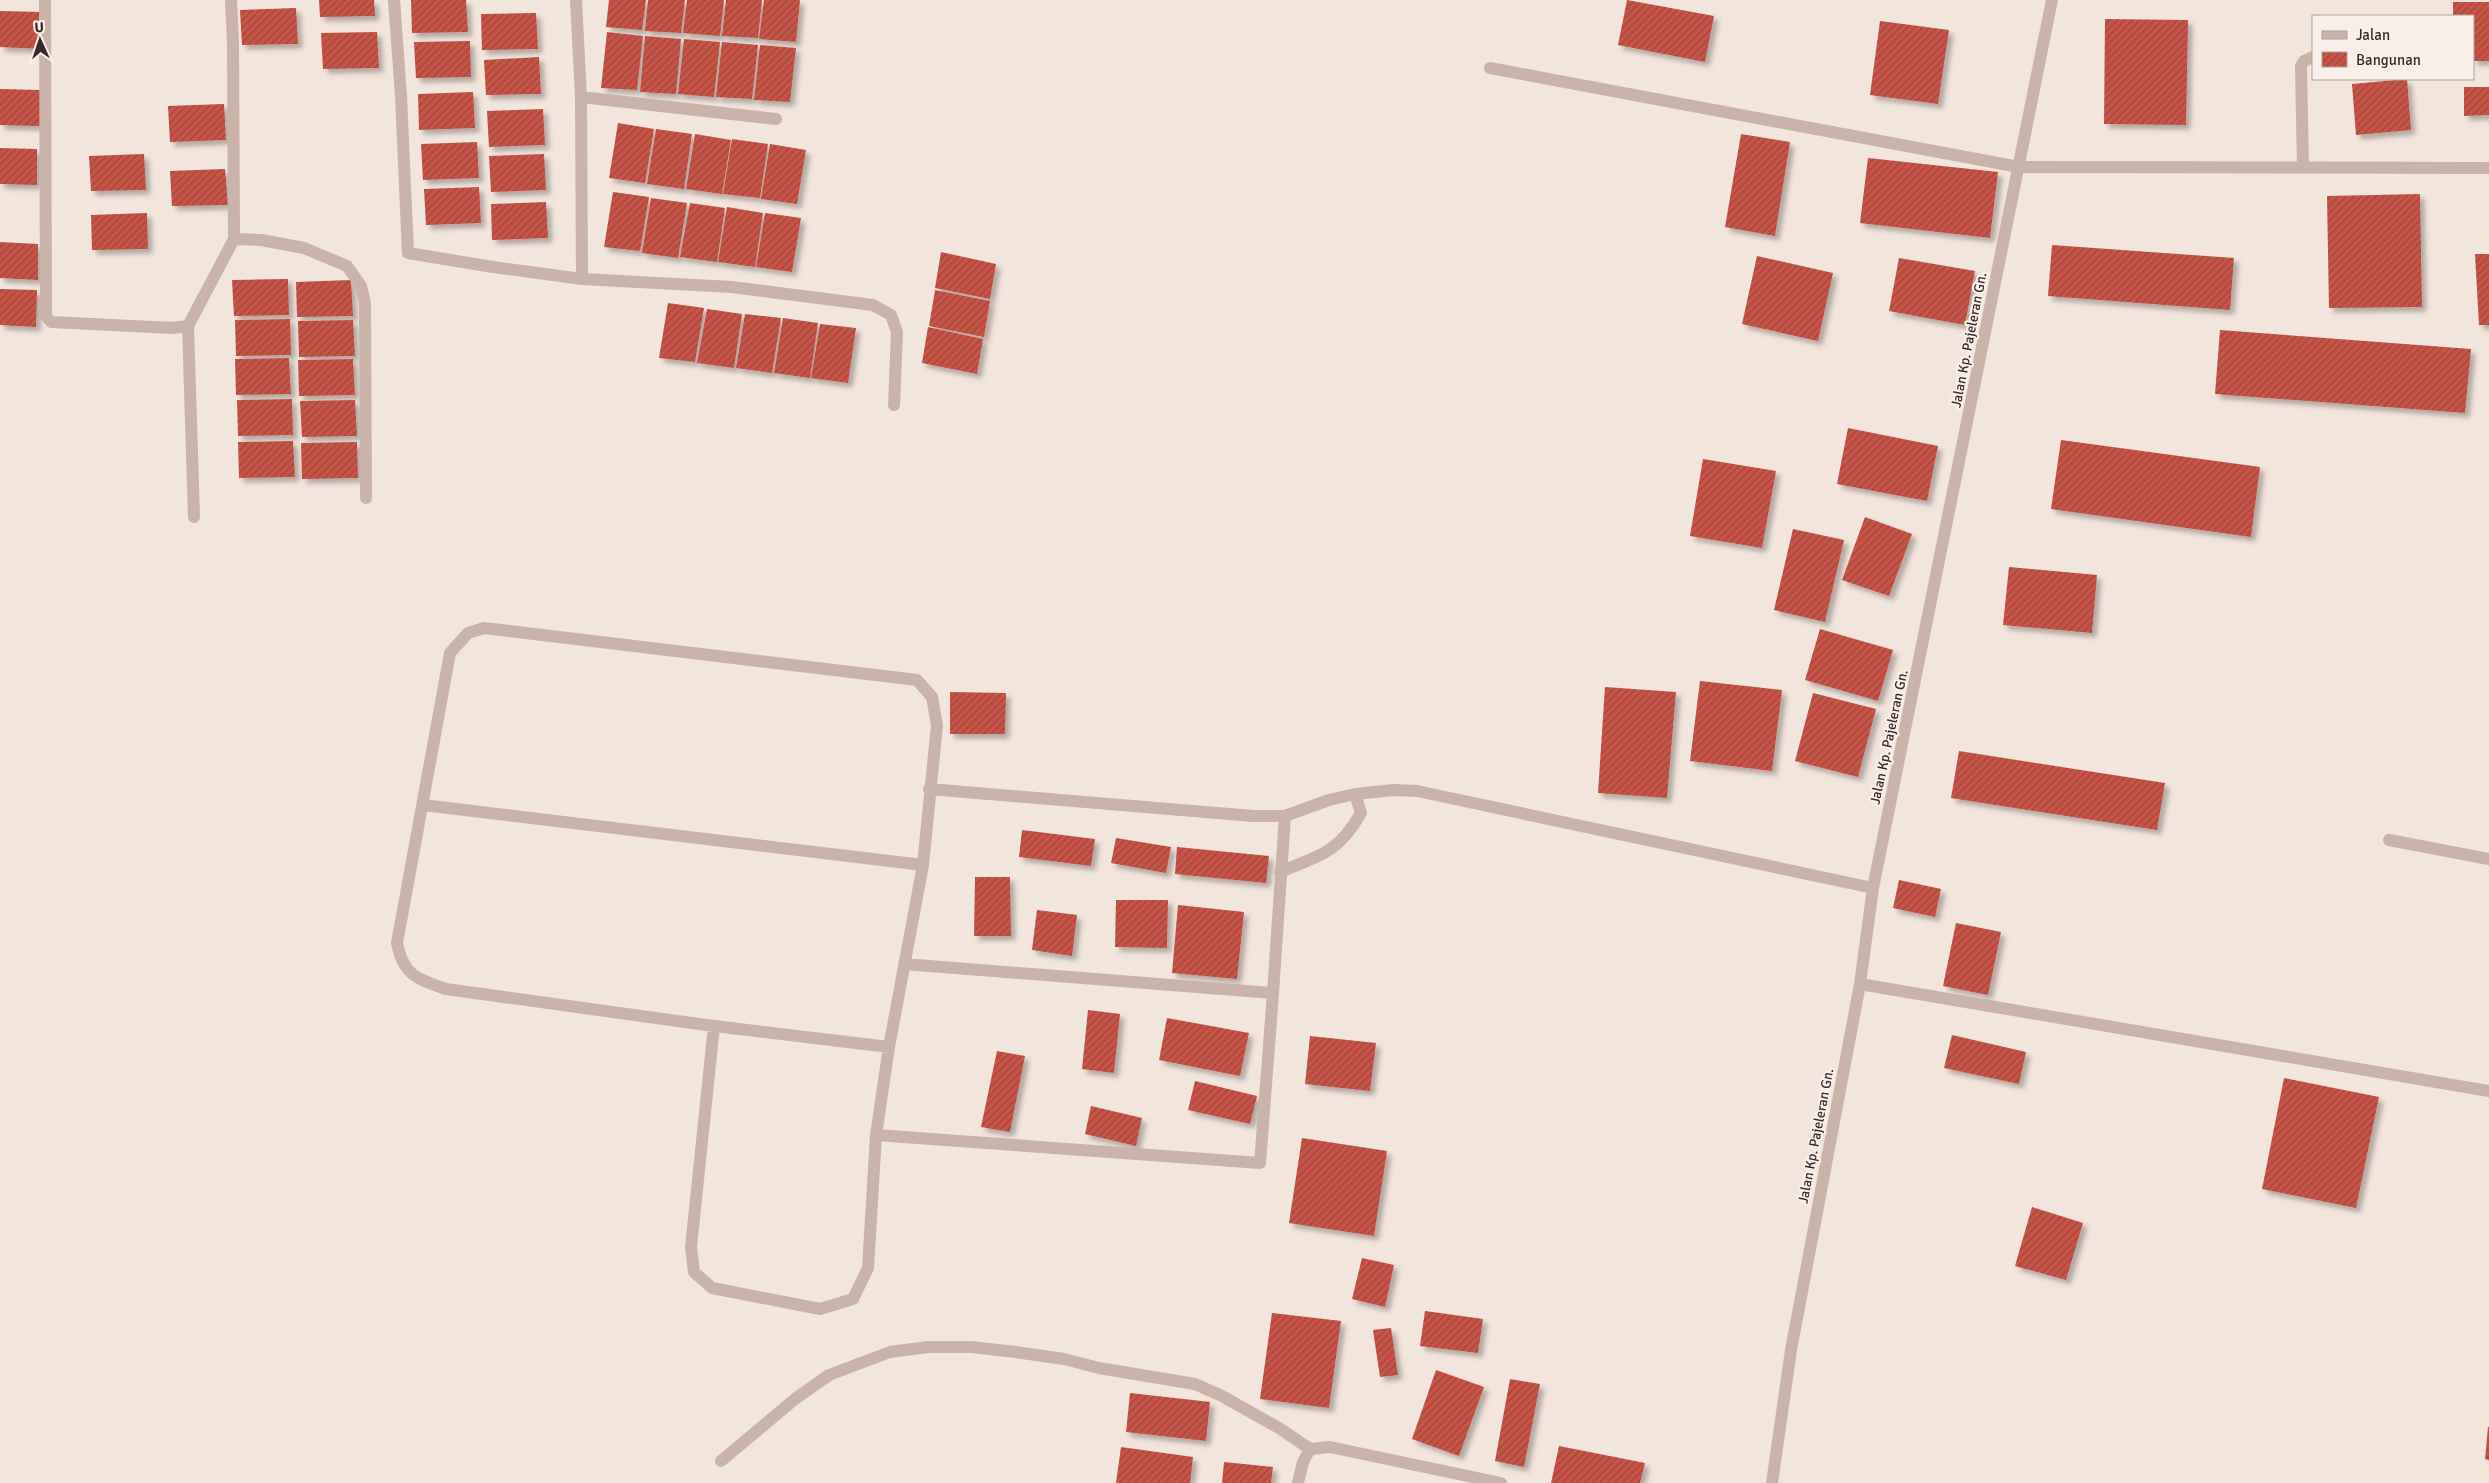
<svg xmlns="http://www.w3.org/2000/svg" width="2489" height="1483" viewBox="0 0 2489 1483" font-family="Signika,sans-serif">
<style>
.building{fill:url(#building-hatch);filter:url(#shadow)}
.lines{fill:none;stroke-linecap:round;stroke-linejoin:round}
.street{stroke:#cab3a8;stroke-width:12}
.labels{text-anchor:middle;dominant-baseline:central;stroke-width:4.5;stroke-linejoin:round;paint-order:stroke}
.street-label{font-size:14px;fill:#372b28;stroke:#faefe8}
</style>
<defs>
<pattern id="building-hatch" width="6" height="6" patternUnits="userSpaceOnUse" patternTransform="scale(1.25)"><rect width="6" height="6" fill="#c65446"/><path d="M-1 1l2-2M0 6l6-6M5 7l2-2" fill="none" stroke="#a2463a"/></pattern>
<filter id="shadow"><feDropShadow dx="4.5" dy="4.5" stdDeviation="2.5" flood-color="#0004"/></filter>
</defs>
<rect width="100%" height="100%" fill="#f2e5dc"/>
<path class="building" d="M 319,0 L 374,0 L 375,16 L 320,17 Z
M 411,0 L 466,0 L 468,32 L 412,33 Z
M 609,0 L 646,0 L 642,30 L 606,27 Z
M 648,0 L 685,0 L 681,33 L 645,31 Z
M 687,0 L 724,0 L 720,36 L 683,33 Z
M 726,0 L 762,0 L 758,38 L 722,36 Z
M 764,0 L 800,0 L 796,42 L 759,39 Z
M 1627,0 L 1714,16 L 1705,62 L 1618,45 Z
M 2453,2 L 2489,2 L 2489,61 L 2473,61 L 2473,16 L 2453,16 Z
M 296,8 L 298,44 L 242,45 L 240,10 Z
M 0,11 L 42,12 L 42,49 L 0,47 Z
M 536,13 L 538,49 L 482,50 L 481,14 Z
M 2105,19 L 2188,20 L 2186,125 L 2104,124 Z
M 1880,21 L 1949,30 L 1938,104 L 1870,95 Z
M 377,32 L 379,68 L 323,69 L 321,33 Z
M 607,32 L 643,36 L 637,90 L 601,88 Z
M 645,36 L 681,39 L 676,94 L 640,92 Z
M 684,39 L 720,42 L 714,97 L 678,94 Z
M 470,41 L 471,77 L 416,78 L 414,42 Z
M 722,42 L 758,45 L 752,99 L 716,97 Z
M 760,45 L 796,48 L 790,102 L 754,100 Z
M 539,57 L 541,94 L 486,95 L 484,60 Z
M 2407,79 L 2411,130 L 2356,135 L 2352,84 Z
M 2464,87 L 2489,87 L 2489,115 L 2464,116 Z
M 0,89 L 40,90 L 40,126 L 0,125 Z
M 473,92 L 475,128 L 419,130 L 418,94 Z
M 224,104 L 226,140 L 170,142 L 168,106 Z
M 543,109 L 545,145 L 489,147 L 487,111 Z
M 618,123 L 654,129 L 645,183 L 609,178 Z
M 656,129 L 692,134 L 684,189 L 647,184 Z
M 695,134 L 731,140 L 722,194 L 686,189 Z
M 1741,134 L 1790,142 L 1775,236 L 1725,227 Z
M 732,139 L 768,144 L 760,198 L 723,194 Z
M 477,142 L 479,178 L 423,180 L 421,144 Z
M 770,144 L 806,150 L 797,204 L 761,199 Z
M 0,148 L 37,149 L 37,185 L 0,184 Z
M 144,154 L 146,190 L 91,191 L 89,156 Z
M 544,154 L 546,190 L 491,192 L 489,156 Z
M 1868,158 L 1998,172 L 1990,238 L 1860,223 Z
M 225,169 L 228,205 L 172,206 L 170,171 Z
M 479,187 L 481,223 L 426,225 L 424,189 Z
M 613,192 L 649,197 L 640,251 L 604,247 Z
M 2420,194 L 2422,307 L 2329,308 L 2327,196 Z
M 651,198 L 687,203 L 678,258 L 642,253 Z
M 546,202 L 548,238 L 492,240 L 491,204 Z
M 690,203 L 725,208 L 717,262 L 680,257 Z
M 727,207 L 763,213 L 755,267 L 718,262 Z
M 147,213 L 148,249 L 92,250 L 91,215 Z
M 765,213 L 801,218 L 792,272 L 756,267 Z
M 0,242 L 38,244 L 38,280 L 0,278 Z
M 2052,245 L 2234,258 L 2230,310 L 2048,296 Z
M 941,252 L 996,264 L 990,299 L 935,288 Z
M 2475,254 L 2489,254 L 2489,325 L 2479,325 Z
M 1757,256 L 1833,273 L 1818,341 L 1742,324 Z
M 1899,258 L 1975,271 L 1965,325 L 1889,311 Z
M 288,279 L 289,315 L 234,316 L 232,280 Z
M 351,280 L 353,316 L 297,317 L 296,282 Z
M 0,289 L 37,290 L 36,327 L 0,325 Z
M 935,290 L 990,301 L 984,337 L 929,326 Z
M 668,303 L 704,308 L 695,362 L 659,358 Z
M 707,309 L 742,314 L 734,368 L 697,363 Z
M 745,314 L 781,318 L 772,373 L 736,368 Z
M 783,318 L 818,323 L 810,378 L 774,373 Z
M 290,319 L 291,355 L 236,356 L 235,320 Z
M 353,320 L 355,356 L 299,357 L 298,321 Z
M 820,324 L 856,328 L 848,383 L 811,378 Z
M 928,327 L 983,339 L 977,374 L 922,363 Z
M 2220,330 L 2471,349 L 2465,413 L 2215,394 Z
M 289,358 L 291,394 L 236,395 L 235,359 Z
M 353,359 L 355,395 L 299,396 L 298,360 Z
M 292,399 L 293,435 L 238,436 L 237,400 Z
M 355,400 L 357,436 L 302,437 L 300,401 Z
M 1848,428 L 1938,446 L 1927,501 L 1837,484 Z
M 2061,440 L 2260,467 L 2251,537 L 2051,509 Z
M 293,441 L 295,477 L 239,478 L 238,442 Z
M 357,442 L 358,478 L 302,479 L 301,443 Z
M 1703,459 L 1776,471 L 1762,548 L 1690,536 Z
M 1865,517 L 1912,534 L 1889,596 L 1842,580 Z
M 1793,529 L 1844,540 L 1825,622 L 1774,610 Z
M 2009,567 L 2097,575 L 2092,633 L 2003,625 Z
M 1820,629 L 1893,650 L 1878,701 L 1805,680 Z
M 1700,681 L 1782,690 L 1772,771 L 1690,761 Z
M 1605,687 L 1676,692 L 1667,798 L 1598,793 Z
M 950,692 L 1006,693 L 1005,734 L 950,734 Z
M 1813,693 L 1876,709 L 1858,777 L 1795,761 Z
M 1959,751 L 2165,783 L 2157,830 L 1951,798 Z
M 1022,830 L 1095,839 L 1091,866 L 1019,857 Z
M 1116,838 L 1171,847 L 1166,873 L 1111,863 Z
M 1177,847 L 1269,856 L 1266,883 L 1175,874 Z
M 975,877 L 1010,877 L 1011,936 L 974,936 Z
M 1899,880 L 1941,889 L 1935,917 L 1893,908 Z
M 1116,900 L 1168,900 L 1167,948 L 1115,947 Z
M 1178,905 L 1244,912 L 1237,979 L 1172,973 Z
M 1037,910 L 1077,915 L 1072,956 L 1032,950 Z
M 1956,923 L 2001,932 L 1988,995 L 1943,986 Z
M 1088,1010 L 1120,1014 L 1114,1073 L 1082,1069 Z
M 1167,1018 L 1249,1033 L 1240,1076 L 1159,1060 Z
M 1952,1035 L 2026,1052 L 2019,1084 L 1944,1068 Z
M 1310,1036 L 1376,1043 L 1370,1091 L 1305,1084 Z
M 997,1051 L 1025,1056 L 1010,1132 L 981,1127 Z
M 2284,1078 L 2379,1097 L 2356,1208 L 2262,1189 Z
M 1195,1081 L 1257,1096 L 1250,1124 L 1188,1110 Z
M 1091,1106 L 1142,1118 L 1136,1146 L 1085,1134 Z
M 1302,1138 L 1387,1151 L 1374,1236 L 1289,1223 Z
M 2032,1207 L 2083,1223 L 2066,1280 L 2015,1266 Z
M 1362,1258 L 1394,1265 L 1385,1307 L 1352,1299 Z
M 1425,1311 L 1483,1319 L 1478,1353 L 1420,1346 Z
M 1272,1313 L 1341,1321 L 1329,1408 L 1260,1399 Z
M 1391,1328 L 1398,1375 L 1380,1377 L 1373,1330 Z
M 1436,1370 L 1484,1387 L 1459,1456 L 1412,1439 Z
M 1510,1379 L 1540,1384 L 1524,1467 L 1495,1461 Z
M 1130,1393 L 1210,1402 L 1206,1441 L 1126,1432 Z
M 2488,1427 L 2489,1427 L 2489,1460 L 2485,1459 Z
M 1559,1446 L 1645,1463 L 1640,1483 L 1551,1483 Z
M 1121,1447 L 1193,1457 L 1190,1483 L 1116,1483 Z
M 1224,1462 L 1273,1467 L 1271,1483 L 1222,1483 Z"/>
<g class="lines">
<path class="street" d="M 45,0 L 46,316 L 51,322 L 172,328 L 188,326 L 194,517
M 394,0 L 401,96 L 408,253 L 493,267 L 582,279 L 732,287 L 873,305 L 891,315 L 897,332 L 894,405
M 576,0 L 581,97 L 582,279
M 1490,68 L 2019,167 L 2489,168
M 581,97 L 776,119
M 2303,168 L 2301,66 L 2304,61 L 2313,57
M 234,239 L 261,240 L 304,248 L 347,266 L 361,286 L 365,303 L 366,498
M 188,326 L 234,239 L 233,42 L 231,0
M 929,789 L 1253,816 L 1285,816 L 1329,800 L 1355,794 L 1394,790 L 1417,791 L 1873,888
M 423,805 L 923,865
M 2389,840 L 2489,859
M 1280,872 C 1321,855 1338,853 1361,813 L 1355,794
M 904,964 L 1273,993 L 1285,816
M 1860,984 L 2489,1091
M 714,1026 L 691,1247 L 694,1272 L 712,1288 L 820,1309 L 853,1299 L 868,1268 L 876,1135 L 889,1047 L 923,865 L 937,725 L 932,697 L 917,680 L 484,628 L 468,633 L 450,653 L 397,943 C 403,975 417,979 446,989 L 714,1026 L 889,1047
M 876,1135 L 1260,1163 L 1273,993
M 721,1461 L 795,1399 L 829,1375 L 890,1352 L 928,1347 L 972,1347 L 1015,1352 L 1064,1359 L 1099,1368 L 1195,1384 L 1222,1396 L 1279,1428 L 1310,1449
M 1298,1483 L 1303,1462 L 1310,1449 L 1330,1447 L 1501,1483
M 1772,1483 L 1791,1350 L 1860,984 L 1873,888 L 2052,0"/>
</g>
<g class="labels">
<g class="street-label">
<text transform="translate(1969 340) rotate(-79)">Jalan Kp. Pajeleran Gn.</text>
<text transform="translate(1889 737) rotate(-78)">Jalan Kp. Pajeleran Gn.</text>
<text transform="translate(1816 1136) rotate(-79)">Jalan Kp. Pajeleran Gn.</text>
</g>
</g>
<rect x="2312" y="15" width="162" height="65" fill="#faefe8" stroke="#aca19b"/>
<rect x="2322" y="31" width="25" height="8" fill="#cab3a8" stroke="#aca19b"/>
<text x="2356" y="40" font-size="15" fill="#372b28">Jalan</text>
<rect x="2322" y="52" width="25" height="15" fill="url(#building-hatch)" stroke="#aca19b"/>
<text x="2356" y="65" font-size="15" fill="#372b28">Bangunan</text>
<g transform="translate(40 40) rotate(357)" stroke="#faefe8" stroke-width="4" paint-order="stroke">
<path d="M0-4L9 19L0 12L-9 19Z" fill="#372b28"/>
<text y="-8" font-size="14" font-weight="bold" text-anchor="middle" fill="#372b28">U</text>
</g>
</svg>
